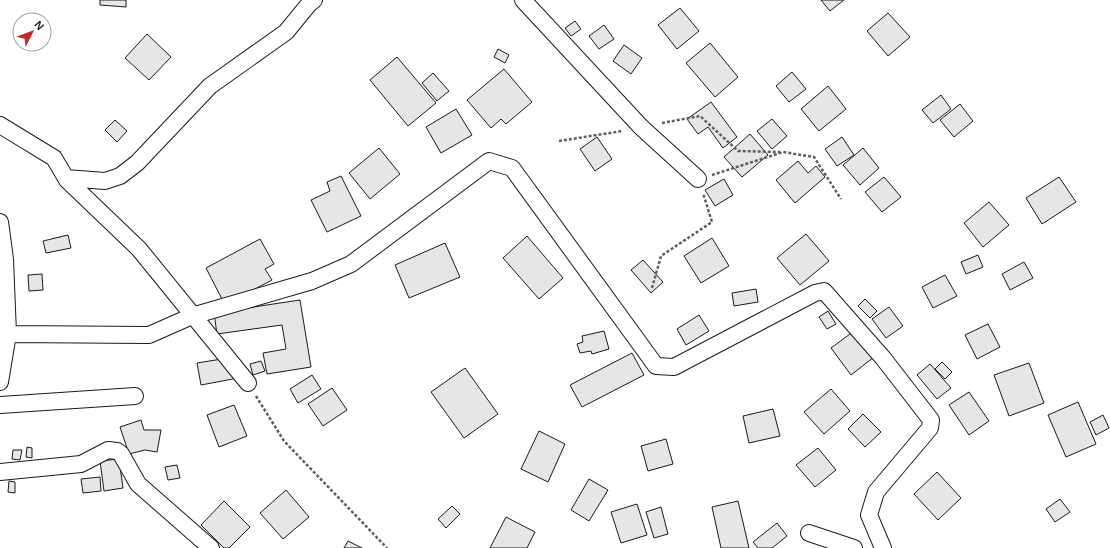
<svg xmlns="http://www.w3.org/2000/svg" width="1110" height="548" viewBox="0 0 1110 548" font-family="Helvetica,sans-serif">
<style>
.building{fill:#e6e6e6;stroke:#1a1a1a}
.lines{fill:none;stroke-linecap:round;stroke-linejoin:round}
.minor-casing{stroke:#1a1a1a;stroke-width:18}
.path{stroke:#5f5f5f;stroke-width:2.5;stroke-dasharray:3 2;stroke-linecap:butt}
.minor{stroke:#fff;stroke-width:16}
</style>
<rect width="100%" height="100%" fill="#fff"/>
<path class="building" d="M 100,0 L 126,0 L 126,7 L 100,5 Z
M 821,0 L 844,0 L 830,11 Z
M 680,8 L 699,31 L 677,49 L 658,25 Z
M 888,13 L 910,37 L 888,56 L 867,31 Z
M 575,21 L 581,29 L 571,36 L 565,28 Z
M 604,25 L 614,39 L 599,49 L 589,36 Z
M 147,34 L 171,57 L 149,80 L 125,58 Z
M 710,43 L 738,77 L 715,97 L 686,63 Z
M 624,45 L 642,58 L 631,74 L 613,61 Z
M 498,49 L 509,55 L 505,63 L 494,57 Z
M 397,57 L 436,103 L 408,126 L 370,80 Z
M 504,69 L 532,102 L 506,124 L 501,119 L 491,128 L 467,100 Z
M 792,72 L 806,89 L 789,102 L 776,86 Z
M 433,73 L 449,91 L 437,101 L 422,83 Z
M 828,86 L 846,109 L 819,131 L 801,109 Z
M 941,95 L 951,109 L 933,123 L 922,110 Z
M 711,102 L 737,137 L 723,148 L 708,127 L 698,134 L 687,119 Z
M 960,104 L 973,121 L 954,137 L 940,120 Z
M 456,109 L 472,135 L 441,153 L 426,127 Z
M 772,119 L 787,136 L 772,149 L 757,131 Z
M 115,120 L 127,131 L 117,142 L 105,130 Z
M 750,134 L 768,155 L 742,177 L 724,157 Z
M 597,137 L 612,159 L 595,171 L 580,149 Z
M 842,137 L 854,155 L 837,166 L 825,149 Z
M 379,148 L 400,174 L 370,199 L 349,173 Z
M 863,148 L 879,168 L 860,185 L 843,165 Z
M 798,161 L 808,173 L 816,166 L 825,177 L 795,203 L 776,180 Z
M 341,176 L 361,216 L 327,232 L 311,200 L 330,191 L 327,182 Z
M 884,177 L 901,197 L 882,212 L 865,192 Z
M 1059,177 L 1076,202 L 1042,224 L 1026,198 Z
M 724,179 L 733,195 L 715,206 L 705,190 Z
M 989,202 L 1009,225 L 983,247 L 964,223 Z
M 806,234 L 829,261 L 800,285 L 777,258 Z
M 68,235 L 71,248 L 46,253 L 43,241 Z
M 527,236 L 563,278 L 539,299 L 503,258 Z
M 712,238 L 729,266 L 701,283 L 684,256 Z
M 260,239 L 274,264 L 265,269 L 272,280 L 225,305 L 206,268 Z
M 445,243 L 460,277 L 409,298 L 395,265 Z
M 978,255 L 983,267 L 966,274 L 961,262 Z
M 643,260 L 663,282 L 651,293 L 631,270 Z
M 1024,262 L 1033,278 L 1010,290 L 1002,274 Z
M 42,274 L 43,290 L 29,291 L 28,275 Z
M 945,275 L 957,296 L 933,308 L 922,287 Z
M 756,289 L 758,302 L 734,306 L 732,293 Z
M 865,299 L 877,311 L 870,318 L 858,306 Z
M 300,300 L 311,367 L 267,374 L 263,353 L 286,349 L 282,325 L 217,334 L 214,313 Z
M 889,307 L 903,326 L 886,338 L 872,319 Z
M 828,311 L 836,324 L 827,329 L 819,317 Z
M 699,315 L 709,331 L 686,345 L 677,329 Z
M 988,324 L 1000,347 L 977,359 L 965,335 Z
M 604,331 L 609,349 L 592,354 L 591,351 L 580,353 L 577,344 L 583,342 L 582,336 Z
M 854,331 L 874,357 L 851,375 L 831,348 Z
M 632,353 L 644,375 L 582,407 L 570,385 Z
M 234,357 L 238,378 L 201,385 L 197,363 Z
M 261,361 L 265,371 L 253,375 L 250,364 Z
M 942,362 L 952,372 L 945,379 L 935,369 Z
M 1029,363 L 1044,403 L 1009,416 L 994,375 Z
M 930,364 L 951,388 L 937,399 L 917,375 Z
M 465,368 L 498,414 L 464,438 L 431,392 Z
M 312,375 L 321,389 L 298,403 L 290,389 Z
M 332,388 L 347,410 L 323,426 L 308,404 Z
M 831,389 L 850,411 L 824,434 L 804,412 Z
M 969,392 L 989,421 L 969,435 L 949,405 Z
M 1078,402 L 1096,444 L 1066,457 L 1048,415 Z
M 234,405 L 247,436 L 219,447 L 207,415 Z
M 773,409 L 780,436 L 749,443 L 743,416 Z
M 863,414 L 881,432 L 865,447 L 848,429 Z
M 1103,415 L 1109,428 L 1096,435 L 1090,422 Z
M 141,420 L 144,430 L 161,430 L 157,452 L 145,450 L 129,454 L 120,427 Z
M 539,431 L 565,444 L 548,482 L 521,469 Z
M 666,439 L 673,464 L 648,471 L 641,446 Z
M 27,447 L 32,448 L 32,458 L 26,457 Z
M 818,448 L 836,470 L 815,487 L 796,465 Z
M 13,450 L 22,450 L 20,460 L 12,459 Z
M 119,459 L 123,488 L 104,491 L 100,461 Z
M 177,465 L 180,478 L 168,480 L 165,467 Z
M 937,472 L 961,498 L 938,520 L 914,494 Z
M 100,477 L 101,491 L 83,493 L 81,479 Z
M 589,479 L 608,490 L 589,521 L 571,510 Z
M 9,481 L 15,482 L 15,493 L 8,492 Z
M 286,490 L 309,517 L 283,539 L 260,513 Z
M 1060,499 L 1070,512 L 1055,522 L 1046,509 Z
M 224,501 L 250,527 L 229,548 L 224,548 L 201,525 Z
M 738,501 L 749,548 L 721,548 L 712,507 Z
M 637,504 L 647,535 L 621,543 L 611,512 Z
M 452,506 L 460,514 L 446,528 L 438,519 Z
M 661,507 L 668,534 L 654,538 L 646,512 Z
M 506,517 L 535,532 L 527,548 L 490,548 Z
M 777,523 L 787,536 L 772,548 L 758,548 L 753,542 Z
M 348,541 L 362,548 L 344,548 Z"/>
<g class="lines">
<g class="minor-casing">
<path id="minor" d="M 523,0 L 641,127 L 698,179
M 0,125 L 54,158 L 67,180 L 139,249 L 248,383
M 66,178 L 105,181 L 120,176 L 137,163 L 210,86 L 286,32 L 309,4 L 314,0
M 0,222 L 5,259 L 8,334 L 0,382
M 8,334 L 149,335 L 192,316 L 312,281 L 351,264 L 489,161 L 512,168 L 656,366 L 674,367 L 815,293 L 824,291 L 883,358 L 931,420 L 930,428 L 876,492 L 869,515 L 883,548
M 0,405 L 135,396
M 0,472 L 81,464 L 108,450 L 117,451 L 121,454 L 138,484 L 211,548
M 809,533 L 854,548"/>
</g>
<path class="path" d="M 662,123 L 700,116 L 738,151 L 780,152
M 559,141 L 622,131
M 712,175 L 783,152 L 814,157 L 841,199
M 652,288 L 661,256 L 712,222 L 703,193
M 256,396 L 284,441 L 387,548"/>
<use href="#minor" class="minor"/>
</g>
<g transform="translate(32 32) rotate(48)"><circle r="19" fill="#ffffff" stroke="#a3a3a3"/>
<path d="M0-3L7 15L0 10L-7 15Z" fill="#c62828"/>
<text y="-6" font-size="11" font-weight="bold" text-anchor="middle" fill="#1a1a1a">N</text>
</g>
</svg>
